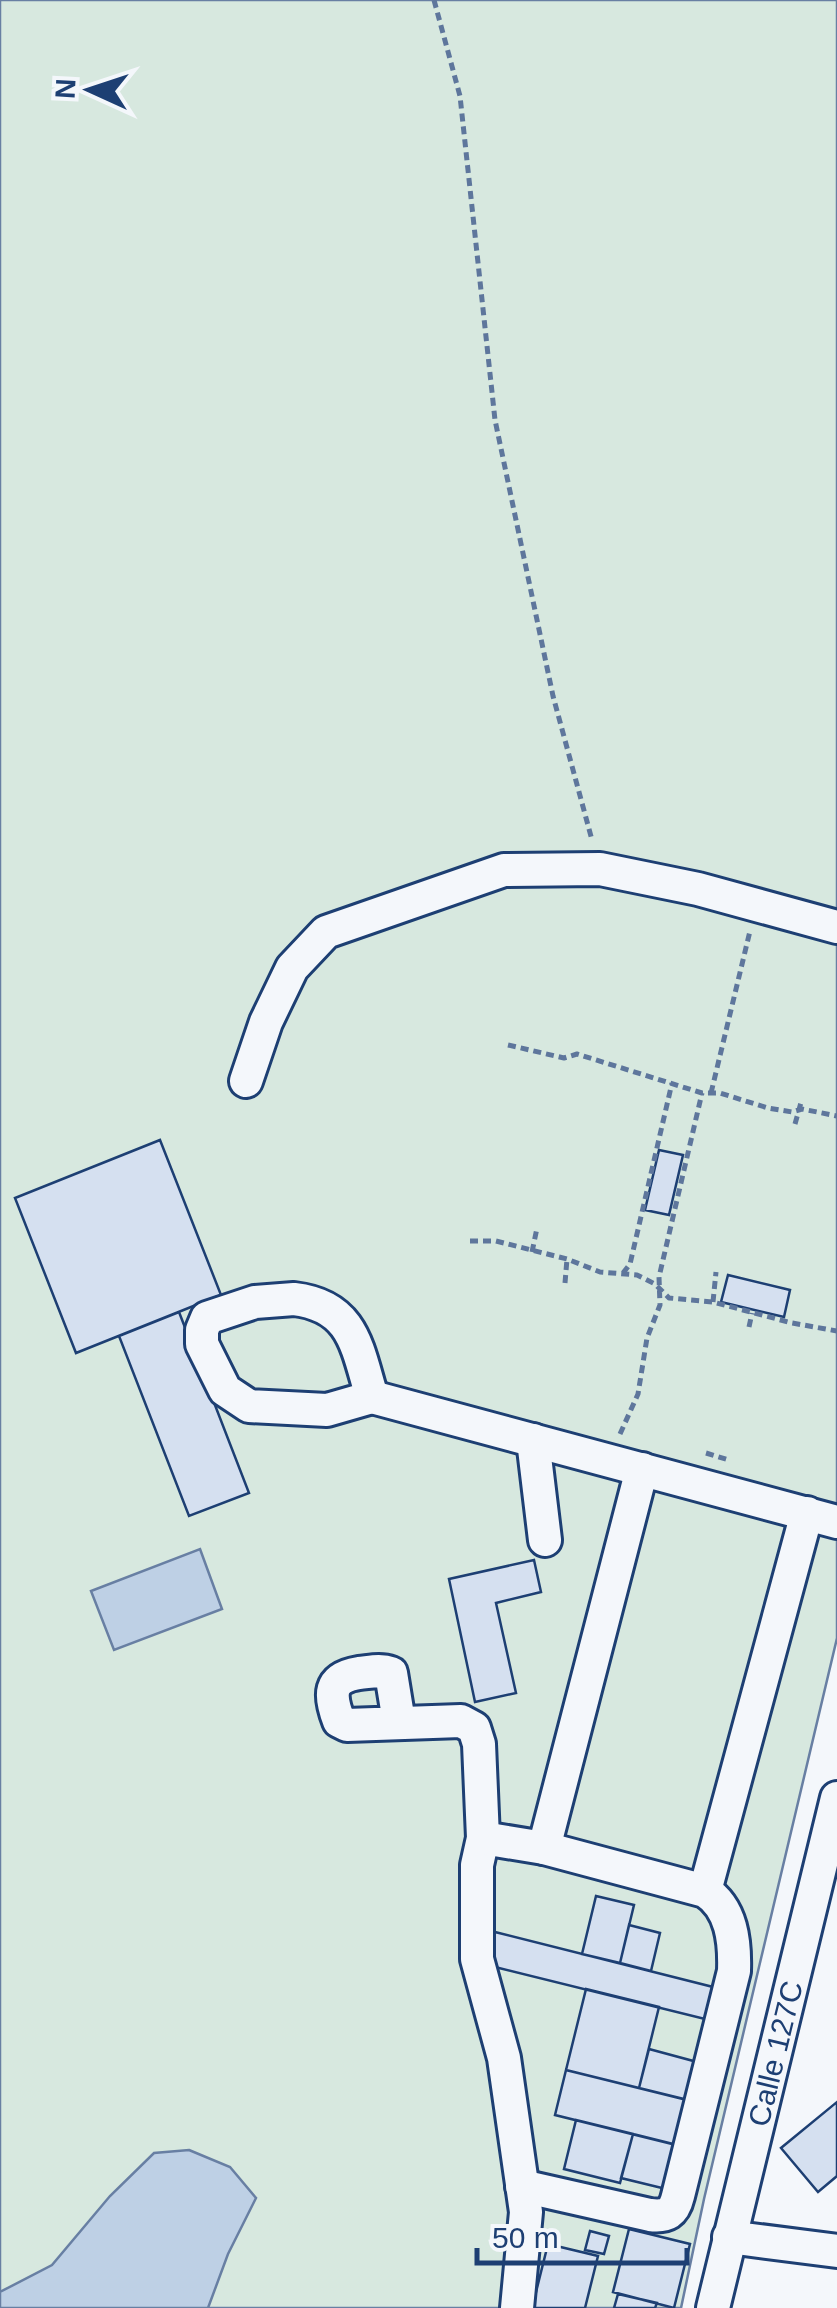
<svg xmlns="http://www.w3.org/2000/svg" width="837" height="2308" viewBox="0 0 837 2308" font-family="Arial,sans-serif">
<style>
.green{fill:#d7e8df;stroke:#687fa3;stroke-width:2.5}
.water{fill:#bed0e5;stroke:#687fa3;stroke-width:2.5}
.building{fill:#d5e0f0;stroke:#1d3f73;stroke-width:2.5}
.lines{fill:none;stroke-linecap:round;stroke-linejoin:round}
.minor-casing{stroke:#1d3f73;stroke-width:38}
.path{stroke:#5e769c;stroke-width:5;stroke-dasharray:8 5;stroke-linecap:butt}
.minor{stroke:#f4f7fb;stroke-width:32}
.labels{text-anchor:middle;dominant-baseline:central;stroke-width:8;stroke-linejoin:round;paint-order:stroke}
.street-label{font-size:30px;fill:#1d3f73;stroke:#f4f7fb}
</style>
<rect width="100%" height="100%" fill="#f4f7fb"/>
<path class="green" d="M 0,0 L 837,0 L 837,1638 L 704,2199 L 681,2308 L 0,2308 Z"/>
<path class="water" d="M 200,1549 L 222,1609 L 114,1650 L 91,1591 Z
M 189,2150 L 230,2167 L 256,2198 L 228,2254 L 208,2308 L 0,2308 L 0,2292 L 52,2265 L 110,2196 L 154,2153 Z"/>
<path class="building" d="M 160,1140 L 221,1295 L 76,1353 L 15,1198 Z
M 659,1150 L 683,1155 L 669,1215 L 645,1210 Z
M 728,1275 L 790,1290 L 784,1317 L 721,1302 Z
M 179,1312 L 249,1493 L 189,1516 L 119,1336 Z
M 534,1560 L 541,1592 L 496,1603 L 516,1693 L 475,1702 L 449,1579 Z
M 596,1896 L 634,1905 L 620,1963 L 582,1954 Z
M 629,1925 L 660,1933 L 651,1971 L 620,1963 Z
M 495,1932 L 717,1988 L 709,2020 L 487,1965 Z
M 586,1989 L 659,2007 L 639,2088 L 566,2070 Z
M 649,2049 L 697,2062 L 688,2100 L 639,2088 Z
M 566,2070 L 691,2101 L 680,2146 L 555,2115 Z
M 837,2102 L 837,2176 L 818,2192 L 781,2148 Z
M 576,2120 L 633,2134 L 620,2183 L 564,2169 Z
M 633,2134 L 677,2145 L 666,2189 L 621,2178 Z
M 629,2229 L 690,2244 L 674,2308 L 613,2292 Z
M 590,2231 L 609,2236 L 604,2254 L 585,2250 Z
M 548,2244 L 598,2256 L 585,2308 L 532,2308 Z
M 618,2294 L 657,2303 L 655,2308 L 614,2308 Z"/>
<g class="lines">
<g class="minor-casing">
<g id="minor">
<path d="M 246,1081 L 266,1022 L 292,968 L 326,932 L 504,870 L 600,869 L 698,889 L 837,927"/>
<path d="M 294,1299 C 354,1306 357,1348 372,1397 L 327,1410 L 249,1406 L 225,1390 L 202,1344 L 202,1330 L 207,1318 L 255,1302 Z"/>
<path d="M 372,1397 L 837,1522"/>
<path d="M 533,1440 L 545,1540"/>
<path d="M 399,1722 L 391,1673 C 380,1669 370,1672 359,1673 C 328,1678 329,1695 339,1721 L 347,1725 L 461,1721 L 474,1728 L 479,1744 L 483,1838 L 477,1865 L 477,1959 L 504,2058 L 526,2212 L 517,2308"/>
<path d="M 483,1838 L 544,1848 L 705,1891 C 732,1908 735,1942 734,1971 L 678,2196 C 674,2213 667,2217 650,2215 L 522,2186"/>
<path d="M 544,1848 L 642,1469"/>
<path d="M 705,1891 L 807,1513"/>
<path d="M 729,2237 L 837,2251"/>
<path id="s1" d="M 713,2308 L 837,1798"/>
</g>
</g>
<path class="path" d="M 434,0 L 460,96 L 495,420 L 553,696 L 592,840
M 508,1045 L 564,1058 L 577,1054 L 702,1093 L 720,1093 L 768,1108 L 792,1112 L 802,1109 L 837,1116
M 711,1093 L 750,931
M 795,1124 L 802,1099
M 470,1241 L 496,1241 L 567,1259 L 600,1272 L 637,1275 L 655,1284 L 669,1298 L 713,1302 L 792,1323 L 837,1331
M 532,1252 L 537,1228
M 623,1273 L 630,1264 L 672,1083
M 565,1283 L 567,1259
M 713,1302 L 716,1272
M 749,1327 L 752,1313
M 620,1434 L 638,1394 L 647,1338 L 660,1305 L 659,1277 L 702,1093
M 706,1453 L 729,1460"/>
<use href="#minor" class="minor"/>
</g>
<g class="labels">
<g class="street-label">
<text stroke="none"><textPath href="#s1" startOffset="262">Calle 127C</textPath></text>
</g>
</g>
<g transform="translate(90 90) rotate(273)" stroke="#f4f7fb" stroke-width="8" paint-order="stroke">
<path d="M0-8L18 38L0 25L-18 38Z" fill="#1d3f73"/>
<text y="-15" font-size="28" font-weight="bold" text-anchor="middle" fill="#1d3f73">N</text>
</g>
<path d="M477 2248v15h210v-15" fill="none" stroke="#1d3f73" stroke-width="5"/>
<text x="492" y="2248" font-size="30" fill="#1d3f73" stroke="#f4f7fb" stroke-width="8" paint-order="stroke">50 m</text>
</svg>
